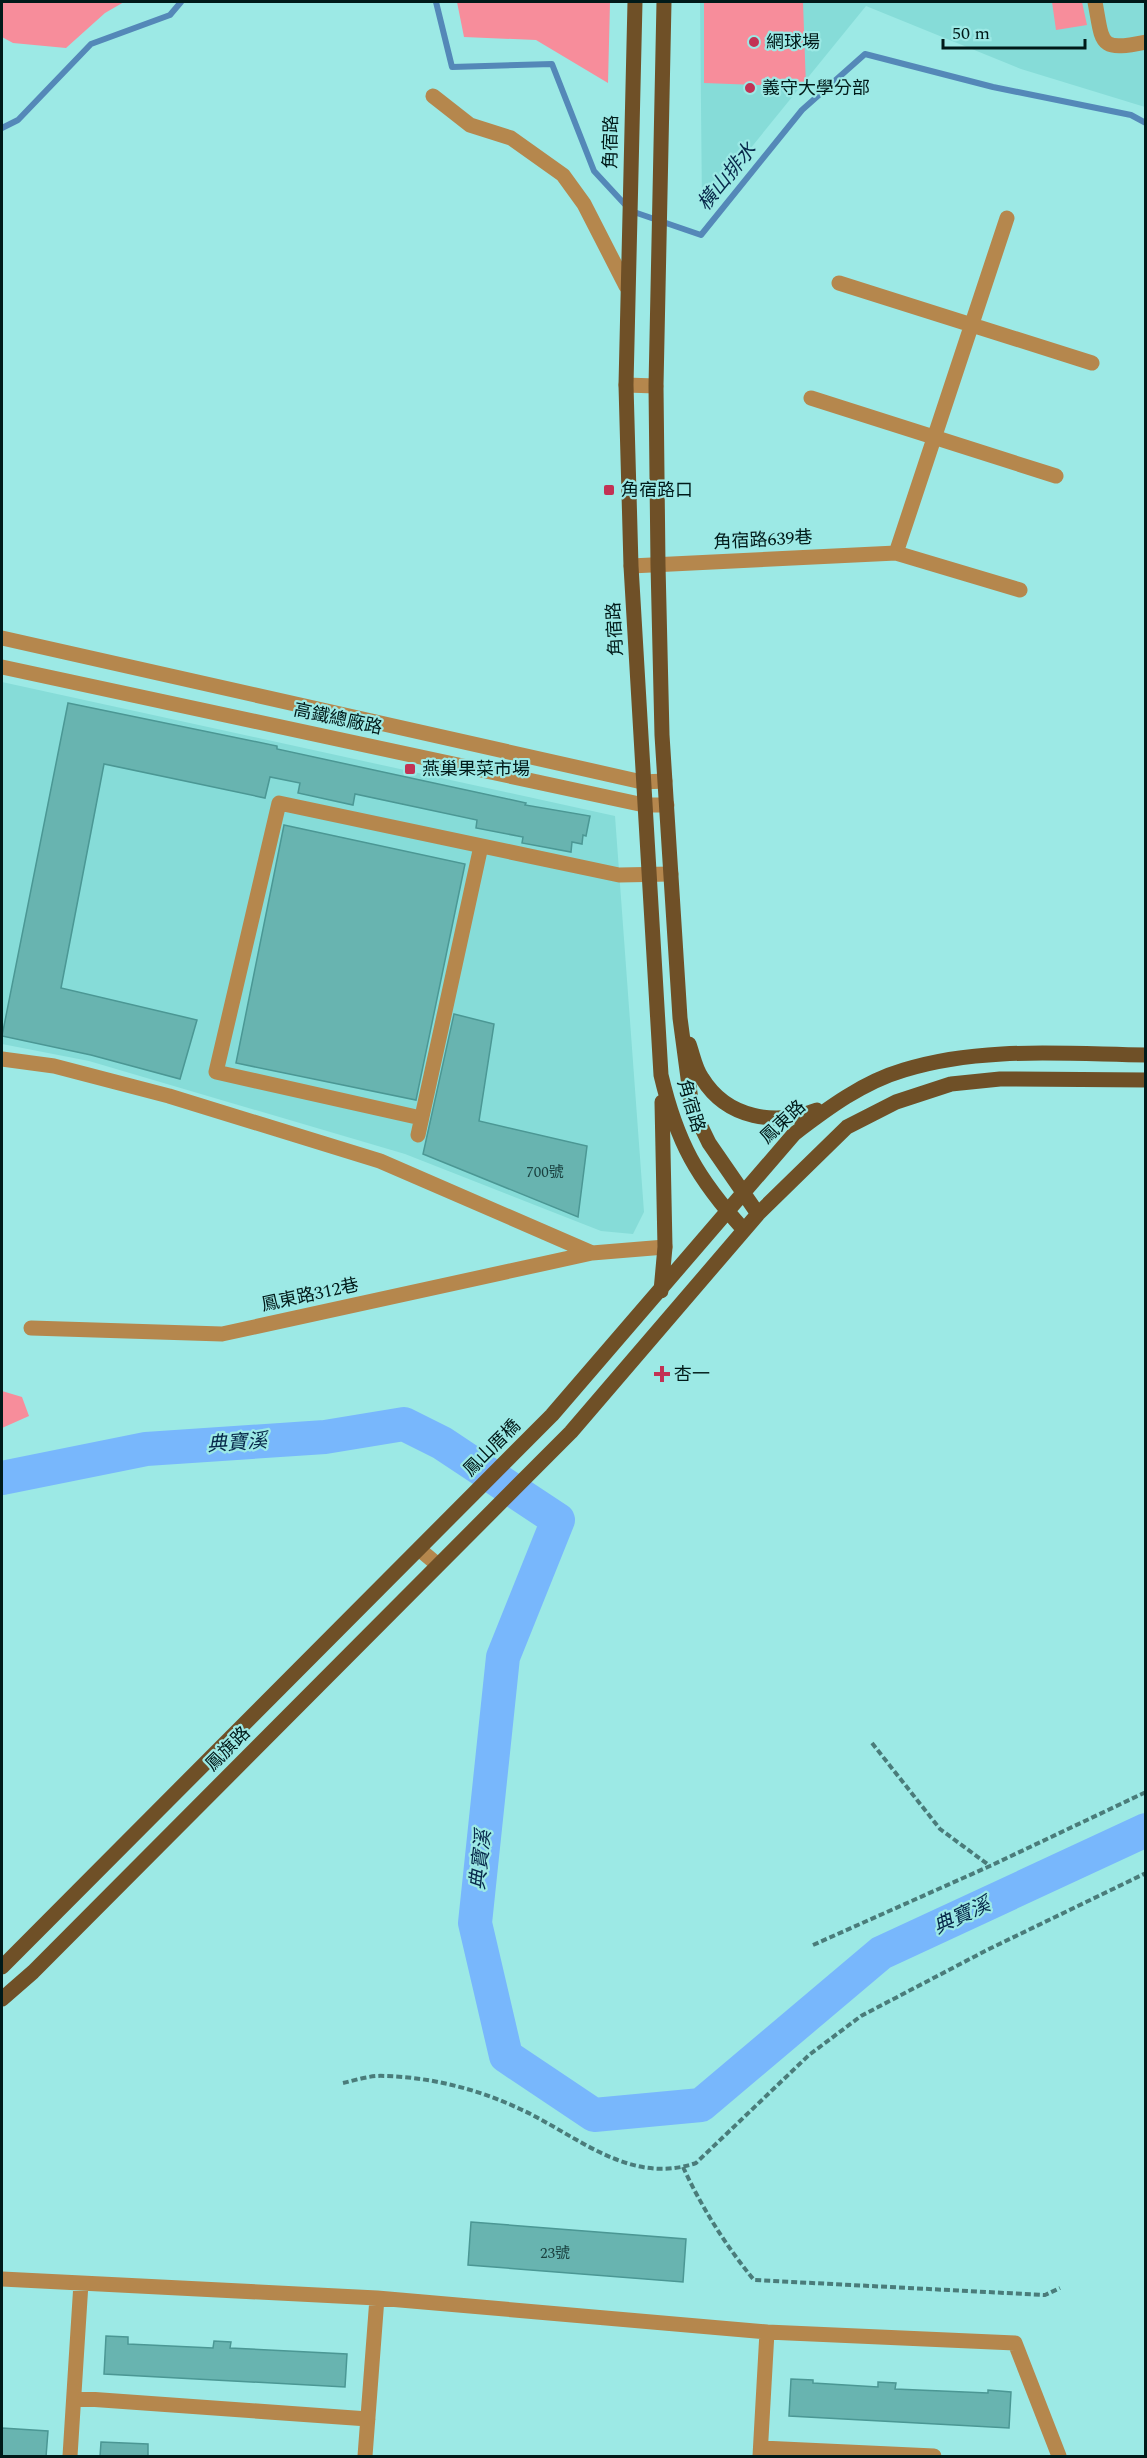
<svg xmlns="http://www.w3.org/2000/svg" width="1147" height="2458" viewBox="0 0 1147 2458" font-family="Spectral,'Noto Sans TC',serif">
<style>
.built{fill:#86dcd8}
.green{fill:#f78d9b}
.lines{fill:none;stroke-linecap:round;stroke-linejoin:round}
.stream{stroke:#5488b8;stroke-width:6}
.river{stroke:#78b7fc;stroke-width:34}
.building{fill:#68b4b0;stroke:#4b9794;stroke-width:1.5}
.path{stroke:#4a7c7a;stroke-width:4;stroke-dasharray:6 3;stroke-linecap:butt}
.minor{stroke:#b5874d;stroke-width:15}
.major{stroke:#6f5027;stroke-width:15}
.poi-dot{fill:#c23254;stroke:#9ce9e5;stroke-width:2}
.labels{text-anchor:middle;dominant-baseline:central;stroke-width:4.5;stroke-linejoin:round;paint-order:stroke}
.number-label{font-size:15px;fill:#1a403f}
.poi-label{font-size:18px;fill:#001a19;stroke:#9ce9e5;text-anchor:start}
.street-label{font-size:18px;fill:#001a19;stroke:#9ce9e5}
.water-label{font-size:20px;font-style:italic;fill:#082a4b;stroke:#9ce9e5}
</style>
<rect width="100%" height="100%" fill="#9ce9e5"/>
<path class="built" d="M 700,2 L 1145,2 L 1145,107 L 1021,69 L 866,6 L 702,208 Z
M 2,682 L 615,816 L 644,1212 L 633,1234 L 601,1231 L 405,1154 L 89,1061 L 2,1044 Z"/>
<path class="green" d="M 2,2 L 124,2 L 105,13 L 66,48 L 13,43 L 2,37 Z
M 457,2 L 610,2 L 608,83 L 536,40 L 464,37 Z
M 704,2 L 803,2 L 806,87 L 704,83 Z
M 1052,2 L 1082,2 L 1087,25 L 1056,30 Z
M 2,1391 L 22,1397 L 29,1416 L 2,1428 Z"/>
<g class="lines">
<path class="stream" d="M 436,2 L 452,67 L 552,64 L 594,171 L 631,211 L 701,235 L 802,110 L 865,54 L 993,87 L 1131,115 L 1146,123
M 2,128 L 18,120 L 91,44 L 170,15 L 181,2"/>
<path class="river" d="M 2,1478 L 146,1449 L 325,1437 L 404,1424 L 442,1443 L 558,1520 L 503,1657 L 475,1923 L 506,2056 L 594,2115 L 701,2105 L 881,1953 L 1146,1830"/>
</g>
<path class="building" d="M 68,703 L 277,746 L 277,749 L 526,803 L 525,805 L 590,816 L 586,836 L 583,835 L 582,844 L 572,842 L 571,852 L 522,843 L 523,837 L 476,828 L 477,820 L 355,794 L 353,805 L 298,793 L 300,783 L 270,777 L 265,798 L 104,764 L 61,988 L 197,1020 L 180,1079 L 91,1055 L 2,1036 Z
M 284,825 L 465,864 L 416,1100 L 236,1063 Z
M 454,1014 L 494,1024 L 479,1121 L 587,1146 L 578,1217 L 423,1154 Z
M 471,2222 L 686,2239 L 683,2282 L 468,2265 Z
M 106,2336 L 128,2337 L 128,2344 L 213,2348 L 214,2341 L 231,2342 L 230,2348 L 347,2354 L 345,2387 L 104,2374 Z
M 791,2379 L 813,2380 L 813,2383 L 878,2387 L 878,2382 L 896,2383 L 895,2389 L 988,2393 L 988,2390 L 1011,2392 L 1009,2428 L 789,2416 Z
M 2,2428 L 48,2431 L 46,2457 L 2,2457 Z
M 101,2442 L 148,2444 L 148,2457 L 100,2457 Z"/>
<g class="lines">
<path class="path" d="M 872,1743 L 940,1829 L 990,1866
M 813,1945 L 990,1866 L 1146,1792
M 343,2083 C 356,2080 371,2075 384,2076 C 430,2077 478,2089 520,2109 C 577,2135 629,2186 696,2163 L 809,2055 L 861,2016 L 987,1950 L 1146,1873
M 683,2167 C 702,2208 726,2246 754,2280 L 1045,2295 L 1060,2288"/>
<path class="minor" d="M 1095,2 C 1103,44 1098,52 1146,42
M 433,96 L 470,125 L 511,138 L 563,175 L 584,204 L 626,286
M 839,283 L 1092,363
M 626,385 L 656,386
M 811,398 L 1056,476
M 896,553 L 1020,590
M 631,566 L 896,553 L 1007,218
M 2,638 L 642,782 L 665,781
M 2,667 L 644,805 L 667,805
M 2,1059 L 54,1066 L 169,1096 L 380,1161 L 592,1253 L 665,1247
M 421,1118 L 216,1072 L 279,803 L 619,875 L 671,874
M 418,1135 L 481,846
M 31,1328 L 222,1334 L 592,1253
M 419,1549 L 438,1565
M 2,2279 L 377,2298
M 767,2332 L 1015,2343 L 1059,2456
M 74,2398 L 368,2419
M 761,2448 L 934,2456
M 70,2456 L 81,2283
M 365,2456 L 377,2298 L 767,2332 L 760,2456"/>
<path class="major" d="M 635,2 L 626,385 L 631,566 L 661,1075 C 677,1143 697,1178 744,1230
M 664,2 L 656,386 L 658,565 L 662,735 L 680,1018 L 692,1108 L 709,1143 L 758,1214
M 689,1044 C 693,1055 695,1068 702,1078 C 727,1119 776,1126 817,1110
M 661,1291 L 665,1247 L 662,1102
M 2,1967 L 552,1415 L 794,1134 C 828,1108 863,1082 904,1070 C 981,1046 1066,1054 1146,1055
M 2,1999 L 33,1972 L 571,1432 L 758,1214 L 847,1127 L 896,1102 L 951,1084 L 1000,1079 L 1146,1080"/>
</g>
<g class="poi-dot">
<circle cx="754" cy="42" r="6"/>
<circle cx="750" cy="88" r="6"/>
<rect x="603" y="484" width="12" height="12" rx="3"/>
<rect x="404" y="763" width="12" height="12" rx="3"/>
<path d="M659 1365h6v6h6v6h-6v6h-6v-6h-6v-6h6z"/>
</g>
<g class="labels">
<g class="number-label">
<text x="545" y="1172">700號</text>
<text x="555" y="2253">23號</text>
</g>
<g class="poi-label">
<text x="766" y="42">網球場</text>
<text x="762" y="88">義守大學分部</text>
<text x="621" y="490">角宿路口</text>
<text x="422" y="769">燕巢果菜市場</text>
<text x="674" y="1374">杏一</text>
</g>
<g class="street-label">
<text transform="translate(611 142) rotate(-89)">角宿路</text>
<text transform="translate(763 540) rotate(-3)">角宿路639巷</text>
<text transform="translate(615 629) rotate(-93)">角宿路</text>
<text transform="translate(338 719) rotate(12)">高鐵總廠路</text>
<text transform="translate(691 1106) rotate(73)">角宿路</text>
<text transform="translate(783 1122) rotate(-43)">鳳東路</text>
<text transform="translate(310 1295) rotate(-12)">鳳東路312巷</text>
<text transform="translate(492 1448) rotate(-45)">鳳山厝橋</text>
<text transform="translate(228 1749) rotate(-45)">鳳旗路</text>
</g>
<g class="water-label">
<text transform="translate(727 177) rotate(-51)">橫山排水</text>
<text transform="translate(237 1443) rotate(-4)">典寶溪</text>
<text transform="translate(481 1860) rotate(-84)">典寶溪</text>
<text transform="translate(962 1916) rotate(-25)">典寶溪</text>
</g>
</g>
<rect width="1147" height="2458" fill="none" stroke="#001a19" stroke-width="6"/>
<path d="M943 39v9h142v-9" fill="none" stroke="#001a19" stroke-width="3"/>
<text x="952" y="39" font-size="18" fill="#001a19" stroke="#9ce9e5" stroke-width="4.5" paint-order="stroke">50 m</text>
</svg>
